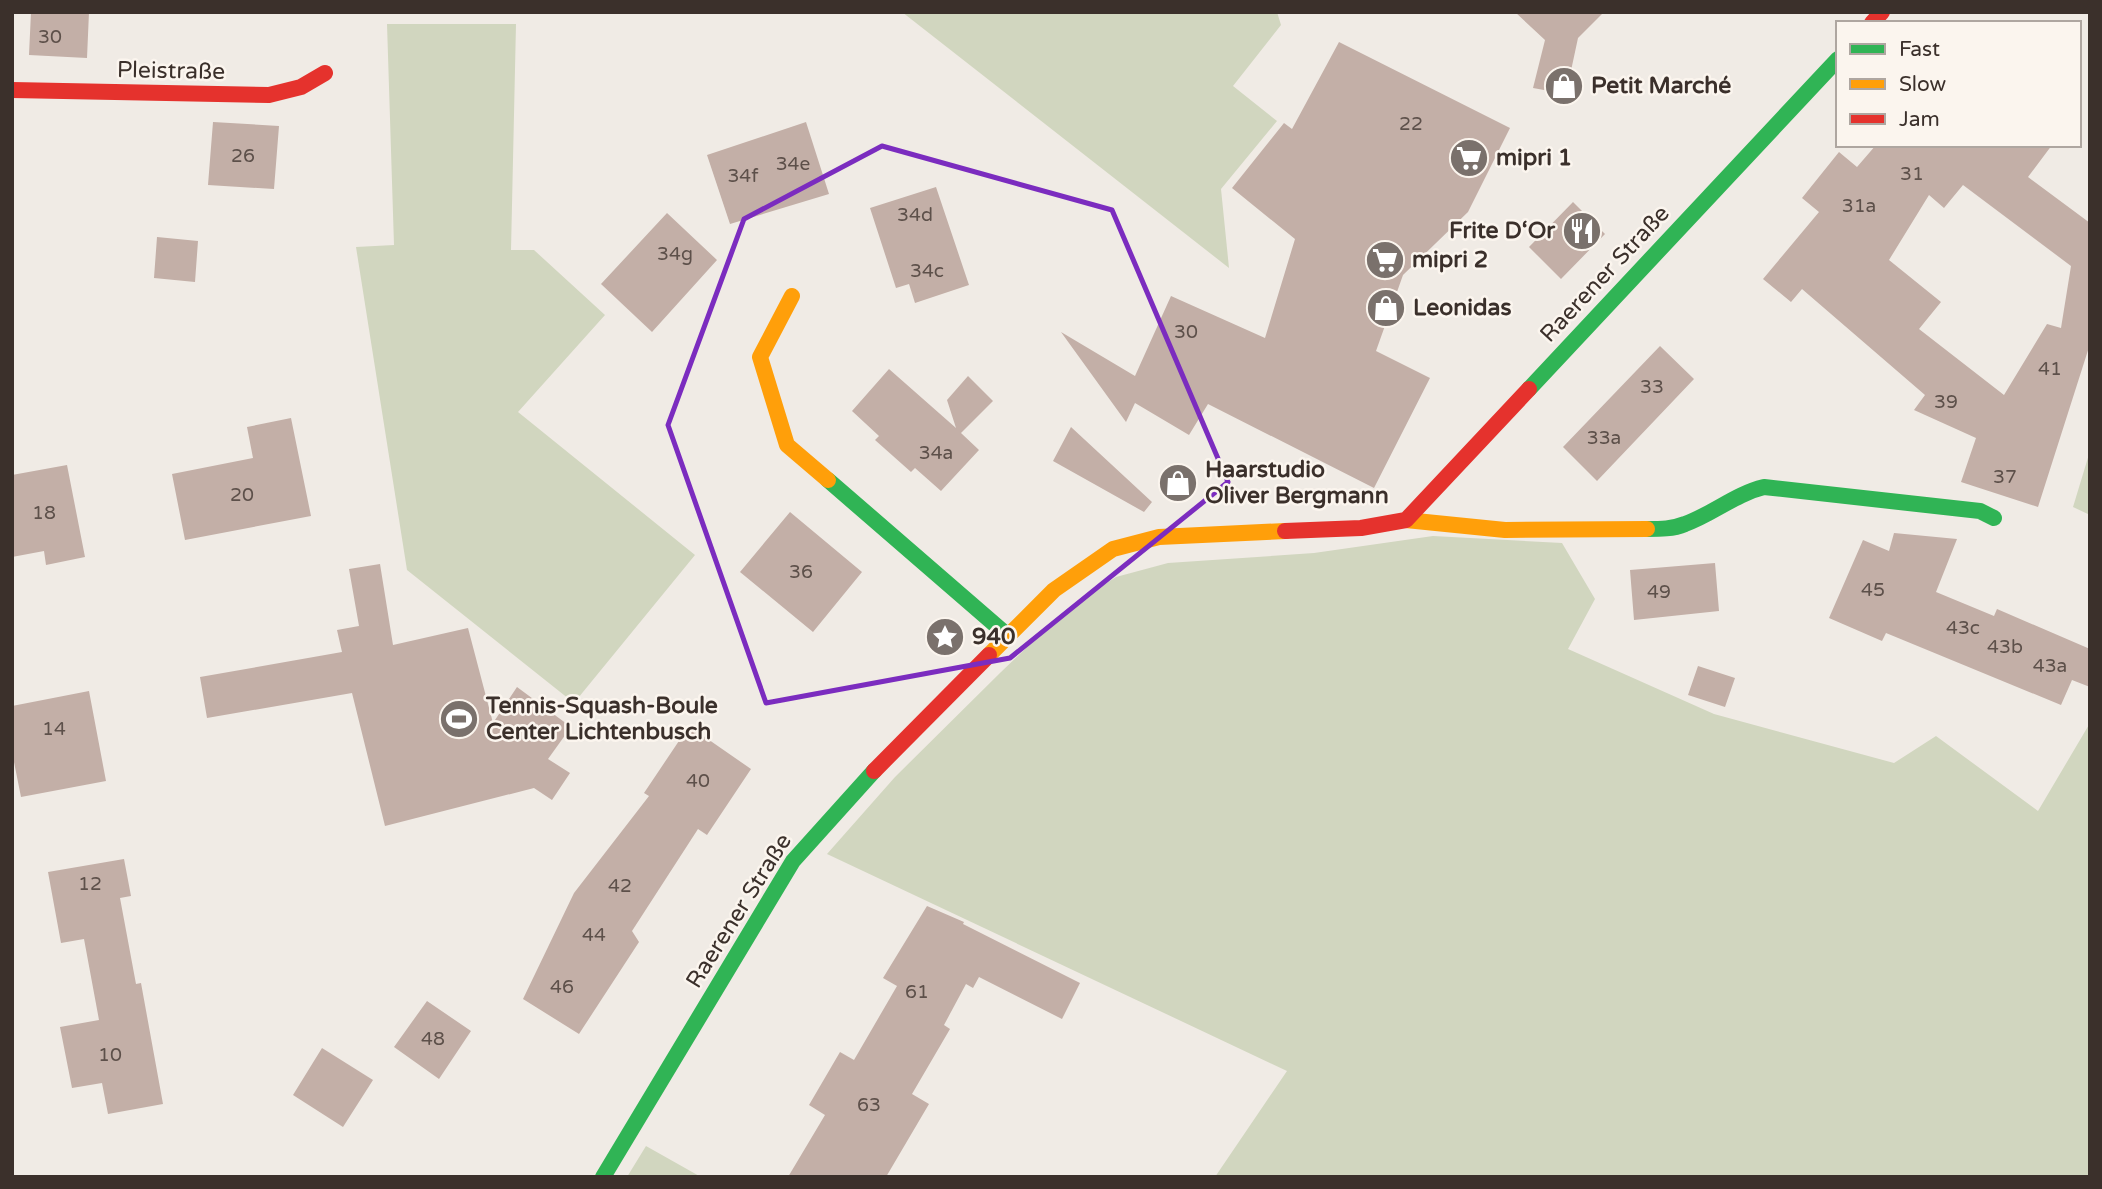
<svg xmlns="http://www.w3.org/2000/svg" width="2102" height="1189" viewBox="0 0 2102 1189" font-family="'Varela Round',sans-serif">
<style>
.green{fill:#d1d6bf}
.building{fill:#c3afa7;fill-rule:evenodd}
.lines{fill:none;stroke-linecap:round;stroke-linejoin:round}
.fast{stroke:#30b455;stroke-width:16}
.slow{stroke:#ff9f0a;stroke-width:16}
.jam{stroke:#e5322d;stroke-width:16}
.marked{fill:none;stroke:#7b2cbf;stroke-width:5;stroke-linejoin:round}
.labels{text-anchor:middle;dominant-baseline:central;stroke-width:5;stroke-linejoin:round;paint-order:stroke}
.number-label{font-size:19px;fill:#5d504a}
.street-label{font-size:23px;fill:#3b302b;stroke:#fbf5ee}
.poi-label{font-size:23px;font-weight:bold;fill:#3b302b;stroke:#fbf5ee;text-anchor:start}
</style>
<rect width="100%" height="100%" fill="#f0ebe5"/>
<path class="green" d="M 902,12 L 1277,12 L 1281,25 L 1233,86 L 1277,121 L 1221,189 L 1229,268 Z
M 387,24 L 516,24 L 511,250 L 534,250 L 605,315 L 518,412 L 695,555 L 574,703 L 407,570 L 356,247 L 394,245 Z
M 2090,451 L 2090,515 L 2073,507 Z
M 1433,536 L 1562,543 L 1595,599 L 1568,649 L 1714,714 L 1894,763 L 1936,736 L 2038,811 L 2090,723 L 2090,1177 L 1215,1177 L 1287,1071 L 827,854 L 895,777 L 1001,672 L 1068,608 L 1116,577 L 1168,563 L 1314,553 Z
M 646,1146 L 701,1177 L 627,1177 Z"/>
<path class="building" d="M 31,12 L 89,12 L 87,58 L 29,55 Z
M 1515,12 L 1604,12 L 1578,38 L 1566,94 L 1533,88 L 1545,40 Z
M 1339,42 L 1510,128 L 1468,212 L 1403,275 L 1376,351 L 1430,378 L 1374,488 L 1208,404 L 1189,435 L 1135,403 L 1126,422 L 1061,332 L 1135,376 L 1171,296 L 1265,338 L 1295,239 L 1232,188 L 1284,123 L 1292,129 Z
M 213,122 L 279,126 L 274,189 L 208,185 Z
M 806,122 L 829,194 L 730,224 L 707,155 Z
M 1876,145 L 2052,145 L 2028,177 L 2090,223 L 2090,344 L 2038,507 L 1961,482 L 1976,438 L 1914,410 L 1925,395 L 1802,289 L 1791,302 L 1763,279 L 1819,212 L 1802,198 L 1839,152 L 1857,167 ZM 1963,185 L 2071,266 L 2061,328 L 2047,324 L 2004,395 L 1919,329 L 1941,302 L 1889,260 L 1929,195 L 1944,208 Z
M 936,187 L 969,285 L 915,303 L 909,284 L 896,288 L 870,208 Z
M 1573,202 L 1605,234 L 1561,279 L 1529,247 Z
M 667,213 L 717,260 L 652,332 L 601,284 Z
M 157,237 L 198,241 L 195,282 L 154,278 Z
M 1660,346 L 1694,379 L 1597,481 L 1563,447 Z
M 889,369 L 956,428 L 947,400 L 968,376 L 993,401 L 961,433 L 979,450 L 941,491 L 915,468 L 911,472 L 875,440 L 879,436 L 852,411 Z
M 291,418 L 311,516 L 185,540 L 172,474 L 253,458 L 247,427 Z
M 1071,427 L 1152,502 L 1144,512 L 1053,461 Z
M 67,465 L 85,557 L 46,565 L 44,551 L 12,557 L 12,475 Z
M 790,512 L 862,572 L 813,632 L 740,572 Z
M 1894,533 L 1957,539 L 1936,592 L 1994,616 L 1997,609 L 2090,649 L 2090,687 L 2072,680 L 2061,705 L 1886,633 L 1882,641 L 1829,618 L 1863,540 L 1889,551 Z
M 1715,563 L 1719,611 L 1634,620 L 1630,570 Z
M 380,564 L 393,645 L 468,628 L 493,723 L 517,687 L 571,727 L 548,759 L 570,773 L 552,800 L 534,788 L 385,826 L 352,693 L 207,718 L 200,677 L 342,652 L 337,630 L 359,626 L 349,569 Z
M 1698,666 L 1735,678 L 1725,707 L 1688,695 Z
M 89,691 L 106,781 L 21,797 L 12,752 L 12,706 Z
M 689,726 L 751,769 L 707,835 L 698,829 L 632,931 L 639,942 L 579,1034 L 523,999 L 574,893 L 649,796 L 644,793 Z
M 124,859 L 131,896 L 120,898 L 136,984 L 141,983 L 163,1104 L 108,1114 L 102,1083 L 72,1088 L 60,1027 L 99,1020 L 84,939 L 61,943 L 48,872 Z
M 927,906 L 964,922 L 963,924 L 1080,983 L 1062,1019 L 979,977 L 973,988 L 966,984 L 944,1025 L 950,1029 L 912,1094 L 929,1104 L 886,1177 L 788,1177 L 825,1115 L 809,1105 L 840,1052 L 854,1060 L 897,986 L 883,978 Z
M 427,1001 L 471,1031 L 439,1079 L 394,1047 Z
M 322,1048 L 373,1080 L 343,1127 L 293,1095 Z"/>
<g class="lines">
<path class="fast" d="M 1529,389 L 1838,59
M 828,480 L 1007,635
M 1647,529 C 1660,529 1673,529 1685,524 C 1713,514 1735,494 1764,487 L 1980,511 L 1994,518
M 603,1177 L 793,861 L 874,771"/>
<path class="slow" d="M 792,296 L 760,357 L 787,445 L 828,480
M 1406,520 L 1505,530 L 1647,529
M 989,655 L 1054,590 L 1113,549 L 1159,537 L 1285,531"/>
<path class="jam" d="M 1872,23 L 1882,12
M 12,90 L 269,95 L 301,87 L 325,73
M 1285,531 L 1361,528 L 1406,520 L 1529,389
M 874,771 L 989,655"/>
</g>
<path class="marked" d="M 882,146 L 1112,210 L 1228,482 L 1010,658 L 766,703 L 668,425 L 744,219 Z"/>
<defs>
<g id="shop-disc" transform="scale(2.0125)"><circle r="9.5" fill="#7a716c" stroke="#fbf5ee"/><path d="M-5-2.5h2.3a2.7 3.5 0 0 1 5.4 0H5L5.5 6h-11ZM-1.5-2.5h3a1.5 2.3 0 0 0-3 0Z" fill="#fff"/></g>
<g id="supermarket-disc" transform="scale(2.0125)"><circle r="9.5" fill="#7a716c" stroke="#fbf5ee"/><path d="M-6-5.5h2.5l.6 2H6L4.5 2H-2.5L-4.4-4H-6ZM-1.5 3.2a1.3 1.3 0 1 0 .1 0ZM3 3.2a1.3 1.3 0 1 0 .1 0Z" fill="#fff"/></g>
<g id="restaurant-disc" transform="scale(2.0125)"><circle r="9.5" fill="#7a716c" stroke="#fbf5ee"/><path d="M-5-6h1v4h1v-4h1v4h1v-4h1v5L-1.5 .5V6h-2V.5L-5-1ZM5-6V6H3V1.5H1.5Q1.5-4 5-6Z" fill="#fff"/></g>
<g id="sight-disc" transform="scale(2.0125)"><circle r="9.5" fill="#7a716c" stroke="#fbf5ee"/><path d="M0-6L1.8-2.2L6-1.7L2.9 1.2L3.7 5.4L0 3.3L-3.7 5.4L-2.9 1.2L-6-1.7L-1.8-2.2Z" fill="#fff"/></g>
<g id="stadium-disc" transform="scale(2.0125)"><circle r="9.5" fill="#7a716c" stroke="#fbf5ee"/><path d="M0-5a6.5 5 0 1 0 0 10a6.5 5 0 1 0 0-10ZM-3.5-1.8h7v3.6h-7Z" fill="#fff"/></g>
</defs>
<g fill-rule="evenodd">
<use href="#shop-disc" x="1564" y="86"/>
<use href="#supermarket-disc" x="1469" y="158"/>
<use href="#restaurant-disc" x="1582" y="231"/>
<use href="#supermarket-disc" x="1385" y="260"/>
<use href="#shop-disc" x="1386" y="308"/>
<use href="#shop-disc" x="1178" y="483"/>
<use href="#sight-disc" x="945" y="637"/>
<use href="#stadium-disc" x="459" y="719"/>
</g>
<g class="labels">
<g class="number-label">
<text x="50" y="37">30</text>
<text x="1411" y="124">22</text>
<text x="243" y="156">26</text>
<text x="793" y="164">34e</text>
<text x="1912" y="174">31</text>
<text x="743" y="176">34f</text>
<text x="1859" y="206">31a</text>
<text x="915" y="215">34d</text>
<text x="675" y="254">34g</text>
<text x="927" y="271">34c</text>
<text x="1186" y="332">30</text>
<text x="2050" y="369">41</text>
<text x="1652" y="387">33</text>
<text x="1946" y="402">39</text>
<text x="1604" y="438">33a</text>
<text x="936" y="453">34a</text>
<text x="2005" y="477">37</text>
<text x="242" y="495">20</text>
<text x="44" y="513">18</text>
<text x="801" y="572">36</text>
<text x="1873" y="590">45</text>
<text x="1659" y="592">49</text>
<text x="1963" y="628">43c</text>
<text x="2005" y="647">43b</text>
<text x="2050" y="666">43a</text>
<text x="54" y="729">14</text>
<text x="698" y="781">40</text>
<text x="90" y="884">12</text>
<text x="620" y="886">42</text>
<text x="594" y="935">44</text>
<text x="562" y="987">46</text>
<text x="917" y="992">61</text>
<text x="433" y="1039">48</text>
<text x="110" y="1055">10</text>
<text x="869" y="1105">63</text>
</g>
<g class="street-label">
<text transform="translate(171 71) rotate(1)">Pleistraße</text>
<text transform="translate(1605 274) rotate(-47)">Raerener Straße</text>
<text transform="translate(739 911) rotate(-58)">Raerener Straße</text>
</g>
<g class="poi-label">
<text x="1591" y="86">Petit Marché</text>
<text x="1496" y="158">mipri 1</text>
<text x="1555" y="231" text-anchor="end">Frite D‘Or</text>
<text x="1412" y="260">mipri 2</text>
<text x="1413" y="308">Leonidas</text>
<text x="1205" y="470">Haarstudio<tspan x="1205" dy="26">Oliver Bergmann</tspan></text>
<text x="972" y="637">940</text>
<text x="486" y="706">Tennis-Squash-Boule<tspan x="486" dy="26">Center Lichtenbusch</tspan></text>
</g>
</g>
<rect width="2102" height="1189" fill="none" stroke="#3b302b" stroke-width="28"/>
<rect x="1836" y="21" width="245" height="126" fill="#fbf5ee" stroke="#aea6a0" stroke-width="2"/>
<rect x="1850" y="44" width="35" height="10" fill="#30b455" stroke="#aea6a0" stroke-width="2"/>
<text x="1899" y="56" font-size="21" fill="#3b302b">Fast</text>
<rect x="1850" y="79" width="35" height="10" fill="#ff9f0a" stroke="#aea6a0" stroke-width="2"/>
<text x="1899" y="91" font-size="21" fill="#3b302b">Slow</text>
<rect x="1850" y="114" width="35" height="10" fill="#e5322d" stroke="#aea6a0" stroke-width="2"/>
<text x="1899" y="126" font-size="21" fill="#3b302b">Jam</text>
</svg>
